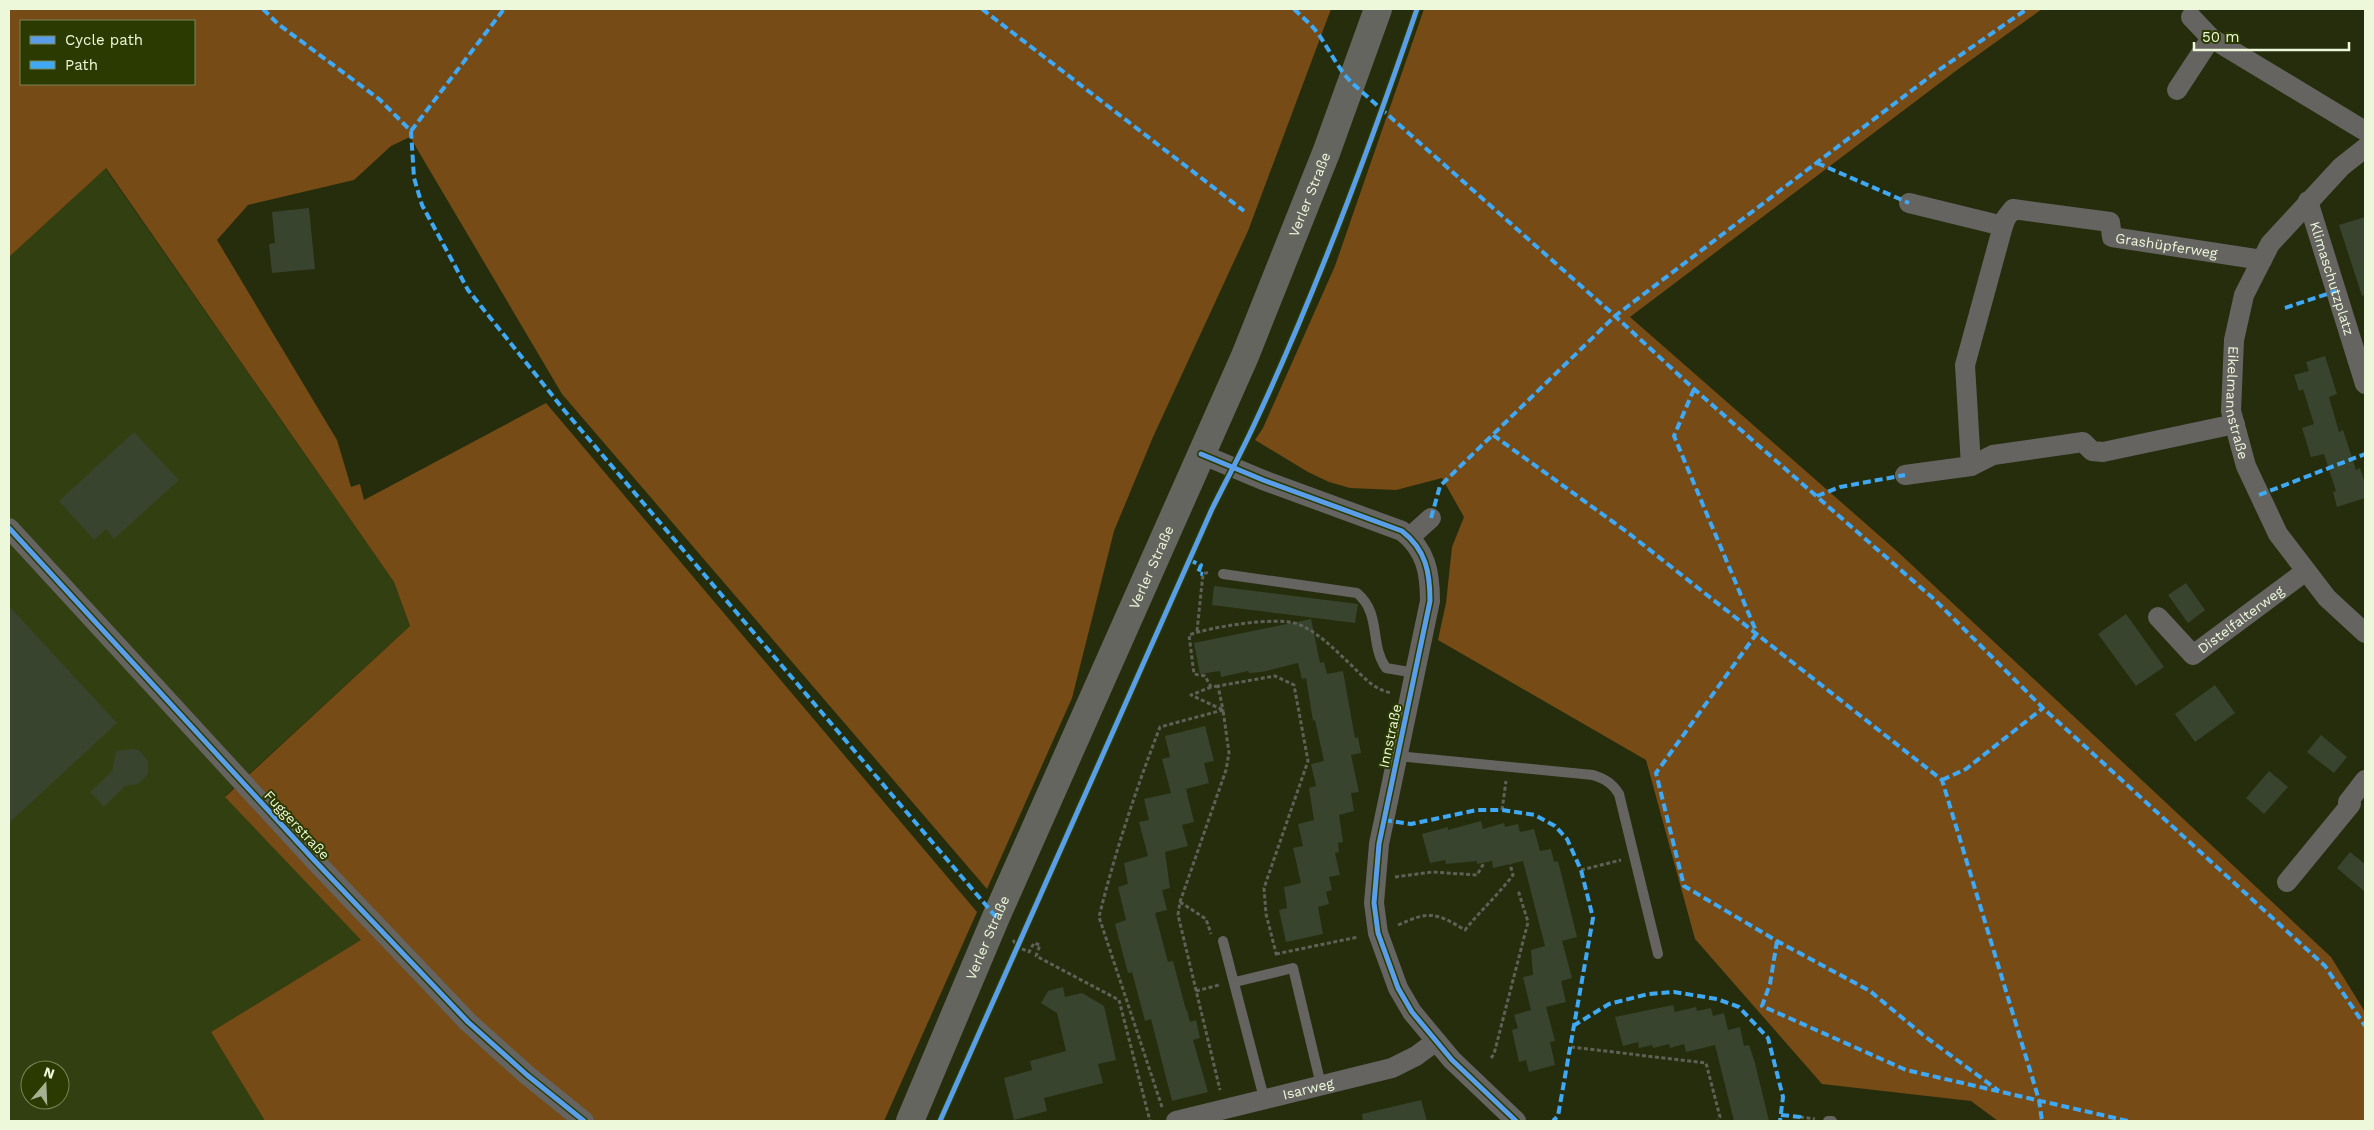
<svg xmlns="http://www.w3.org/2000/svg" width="2374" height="1130" viewBox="0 0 2374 1130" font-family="'Work Sans',sans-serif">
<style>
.built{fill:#323f10;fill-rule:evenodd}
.forest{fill:#764b16;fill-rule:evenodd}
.building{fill:#38442d}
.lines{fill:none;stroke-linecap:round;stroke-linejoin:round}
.path{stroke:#5f6157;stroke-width:3;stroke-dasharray:4 2.5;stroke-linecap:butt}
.service{stroke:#656461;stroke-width:10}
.minor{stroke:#656461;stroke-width:20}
.secondary{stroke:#65655f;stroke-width:28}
.quiet{stroke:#3fa9f5;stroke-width:4;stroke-dasharray:8 4;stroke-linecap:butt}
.cycleway-casing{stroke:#2b3a00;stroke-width:8}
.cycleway{stroke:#5a9eea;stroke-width:5}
.labels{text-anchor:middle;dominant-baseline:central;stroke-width:4;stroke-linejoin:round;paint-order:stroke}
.street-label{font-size:14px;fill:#edf8da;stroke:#2b3a00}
</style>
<rect width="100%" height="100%" fill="#252d0d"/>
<path class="built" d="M 105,168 L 394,582 L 410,626 L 225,796 L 362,940 L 211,1032 L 265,1121 L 9,1121 L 9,257 ZM 30,1070 L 60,1070 L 60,1100 L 30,1100 Z"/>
<path class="forest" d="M 9,9 L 1331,9 L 1248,231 L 1153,437 L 1114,531 L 1072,698 L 987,889 L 562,394 L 410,137 L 391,146 L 354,180 L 248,205 L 217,240 L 337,440 L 351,487 L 360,484 L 364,500 L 546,403 L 977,912 L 884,1121 L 265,1121 L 211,1032 L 361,940 L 225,797 L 410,626 L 394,582 L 106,168 L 9,257 ZM 21,21 L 194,21 L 194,84 L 21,84 Z
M 1424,9 L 2042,9 L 1957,70 L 1630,317 L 1898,552 L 2331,957 L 2365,1012 L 2365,1121 L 1998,1121 L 1971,1101 L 1822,1084 L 1695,939 L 1646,760 L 1438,640 L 1446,603 L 1452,547 L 1464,517 L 1442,478 L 1396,490 L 1350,488 L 1329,482 L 1308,472 L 1255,440 L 1263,428 L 1335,266 Z"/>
<path class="building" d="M 309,208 L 315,269 L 272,273 L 269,244 L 275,243 L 272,212 Z
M 2365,217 L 2365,295 L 2362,296 L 2339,225 Z
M 2325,356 L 2337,394 L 2329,397 L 2339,432 L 2343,430 L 2356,470 L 2360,468 L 2365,483 L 2365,498 L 2337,507 L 2333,492 L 2336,491 L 2324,454 L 2311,457 L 2302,428 L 2314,424 L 2303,389 L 2299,391 L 2294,375 L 2309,371 L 2306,362 Z
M 134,432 L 179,480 L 114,539 L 106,529 L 94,540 L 59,501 Z
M 2186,583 L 2205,610 L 2188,623 L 2168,595 Z
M 1214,586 L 1358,604 L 1355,623 L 1212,605 Z
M 9,606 L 117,723 L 9,823 Z
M 2126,614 L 2164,667 L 2136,686 L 2098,634 Z
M 1311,619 L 1320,663 L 1324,662 L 1327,674 L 1343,671 L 1355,738 L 1358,737 L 1361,753 L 1351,755 L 1359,792 L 1351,793 L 1354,811 L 1339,815 L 1343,842 L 1338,843 L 1339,852 L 1335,853 L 1340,875 L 1329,877 L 1332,890 L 1326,892 L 1329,904 L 1318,907 L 1323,934 L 1286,942 L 1279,910 L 1287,908 L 1284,887 L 1301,883 L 1293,848 L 1303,846 L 1298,824 L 1314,820 L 1309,788 L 1316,786 L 1311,764 L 1324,761 L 1315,720 L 1313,721 L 1306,678 L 1302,679 L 1298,663 L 1262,672 L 1249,673 L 1248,671 L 1221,677 L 1220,671 L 1200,674 L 1194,643 Z
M 2215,685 L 2235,713 L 2195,742 L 2175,714 Z
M 1205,726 L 1214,761 L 1204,763 L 1209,783 L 1186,789 L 1194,822 L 1182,825 L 1188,846 L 1165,852 L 1170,888 L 1162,890 L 1167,910 L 1155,913 L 1168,962 L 1173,961 L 1186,1010 L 1187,1010 L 1190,1022 L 1196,1020 L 1200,1038 L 1193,1040 L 1208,1092 L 1172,1101 L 1151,1019 L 1145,1021 L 1132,972 L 1128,973 L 1115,924 L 1126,920 L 1118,887 L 1128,884 L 1124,863 L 1148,856 L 1139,822 L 1149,820 L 1144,799 L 1171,793 L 1162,759 L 1170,757 L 1165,736 Z
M 2321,735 L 2347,757 L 2334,773 L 2307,752 Z
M 132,749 L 139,750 L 148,761 L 148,774 L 138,784 L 125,786 L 104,807 L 90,792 L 112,771 L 116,751 Z
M 2269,771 L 2288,787 L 2264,814 L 2246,798 Z
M 1481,821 L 1483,829 L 1504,823 L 1505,827 L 1518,824 L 1520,832 L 1534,829 L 1540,851 L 1551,849 L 1554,862 L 1558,861 L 1577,937 L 1562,941 L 1572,978 L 1561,981 L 1566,1002 L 1546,1007 L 1555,1041 L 1550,1042 L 1555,1065 L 1529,1072 L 1526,1060 L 1519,1062 L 1512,1030 L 1518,1028 L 1514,1015 L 1531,1010 L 1523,977 L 1533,975 L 1531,950 L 1545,946 L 1523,861 L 1493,868 L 1492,861 L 1477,864 L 1477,861 L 1446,864 L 1445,860 L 1430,863 L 1422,834 L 1448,827 L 1448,830 Z
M 2350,852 L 2365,864 L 2365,892 L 2337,868 Z
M 1063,987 L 1065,997 L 1082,993 L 1104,1006 L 1116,1060 L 1098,1064 L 1103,1083 L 1044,1098 L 1047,1111 L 1014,1120 L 1004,1078 L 1032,1070 L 1030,1061 L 1066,1051 L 1057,1013 L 1041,1003 L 1048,991 Z
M 1673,1005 L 1675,1012 L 1696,1007 L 1697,1011 L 1711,1008 L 1713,1016 L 1724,1013 L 1728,1030 L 1740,1027 L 1744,1046 L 1749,1045 L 1755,1063 L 1769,1121 L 1734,1121 L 1715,1045 L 1686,1052 L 1684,1044 L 1670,1048 L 1669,1044 L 1653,1048 L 1652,1045 L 1639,1048 L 1638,1042 L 1623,1046 L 1615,1017 Z
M 1421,1100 L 1427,1121 L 1363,1121 L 1362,1114 Z"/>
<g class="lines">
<path class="path" d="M 1197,631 L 1203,574 L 1209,572
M 1218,686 L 1211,687 L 1205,676 L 1194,674 L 1189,635 C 1210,627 1277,616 1298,624 C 1319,633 1333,648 1349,663 C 1362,675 1373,690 1392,693
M 1211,687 L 1191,695 L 1223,710 L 1229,753 L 1226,770 L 1180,902 L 1178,915 L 1220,1090
M 1502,810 L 1506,781
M 1581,870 L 1621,860
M 1395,877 L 1432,872 L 1477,875 L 1484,863
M 1180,902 L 1206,919 L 1211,934
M 1398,925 C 1429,911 1435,912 1465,930 C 1480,911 1498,895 1513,875 L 1510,864
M 1013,940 L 1018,947 L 1029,952 L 1034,943 L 1040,945 L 1036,956 L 1119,1000 L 1150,1121
M 1276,954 L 1358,937
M 1196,991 L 1219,985
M 1571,1047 L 1706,1063 L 1720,1117 L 1718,1121
M 1491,1058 L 1494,1054 L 1528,922 L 1518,890
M 1162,1107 L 1099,917 C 1115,852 1136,789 1160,727 L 1223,710 L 1218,686 L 1275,676 L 1294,685 L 1308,761 L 1264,888 L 1266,914 L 1277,957
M 1800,1117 L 1815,1119"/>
<path class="service" d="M 1223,574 L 1357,593 C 1382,614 1369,644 1386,668 L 1415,673
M 1397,756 L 1593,775 C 1605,779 1612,783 1619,794 L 1658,954
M 1223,941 L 1264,1098
M 1235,982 L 1293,968 L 1321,1085
M 1828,1121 L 1832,1121"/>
<g class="minor">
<path d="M 2191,17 L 2211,38 L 2365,131"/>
<path d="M 2177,90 L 2211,38"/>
<path id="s1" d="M 2365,148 L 2341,167 L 2270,244 L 2244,295 L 2234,340 L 2231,411 L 2246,466 L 2278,534 L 2327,598 L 2365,633"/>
<path id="s2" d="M 2308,201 L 2365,384"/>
<path d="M 1909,203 L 2003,226 L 1965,365 L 1971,466 L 1993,455 L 2083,442 L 2092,451 L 2103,452 L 2235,424"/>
<path id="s3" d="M 2003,226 L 2006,218 L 2013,209 L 2110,222 L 2112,237 L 2262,260"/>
<path d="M 1201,454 L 1263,480 L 1402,531 C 1426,550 1430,572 1430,601 L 1379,844 L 1374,903 L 1378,933 L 1398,988 L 1412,1012 L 1452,1060 L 1516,1121"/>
<path d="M 1905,475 L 1971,466"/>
<path d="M 9,528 L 314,860 L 468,1022 L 527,1075 L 584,1121"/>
<path d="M 1410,537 L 1431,518"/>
<path id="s4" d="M 2158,617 L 2193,655 L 2306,571"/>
<path d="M 2287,882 L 2351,804 L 2348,802 L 2365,780"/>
<path id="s5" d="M 1176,1121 L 1392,1068 L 1416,1056 L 1435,1042"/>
</g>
<path class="secondary" id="s6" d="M 910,1121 L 996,917 L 1245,356 L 1326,153 L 1378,9"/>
<path class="quiet" d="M 263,9 L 278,24 L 379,99 L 411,131 L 414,178 L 422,205 L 468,290 L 564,410 L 996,917
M 982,9 L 1244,211
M 1294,9 C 1301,16 1310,23 1316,31 C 1329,48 1337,68 1352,83 L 1615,316 L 1694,389 L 1935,600 L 2043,708 L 2325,966 L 2365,1026
M 411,131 L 504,9
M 1817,163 L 1909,203
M 2285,308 L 2336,291
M 1694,389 L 1674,436 L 1756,631
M 1493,435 L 1627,532 L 1942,780 L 2039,1100 L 2042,1121
M 2259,495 L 2365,454
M 1817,496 L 1840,487 L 1905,475
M 1431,518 L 1440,486 L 1615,316 L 1936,72 L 2027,9
M 1189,560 L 1201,565 L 1198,573 L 1203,574
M 1757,633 L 1656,773 L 1684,886 L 1777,941 L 1870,991 L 1923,1035 L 1999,1091
M 1942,780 L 1966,769 L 2043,708
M 1384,820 L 1411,824 L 1477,810 L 1502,810 L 1535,815 L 1555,826 L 1567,839 L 1581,870 L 1593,918 L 1558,1116 L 1553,1121
M 1777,941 L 1770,984 L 1762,1006 L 1906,1070 L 2128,1121
M 1573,1026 L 1609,1004 L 1648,994 L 1674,992 L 1717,999 L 1739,1007 L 1768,1038 L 1783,1097 L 1780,1121
M 1781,1115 L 1800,1117 L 1800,1121"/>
<g class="cycleway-casing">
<path id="cycleway" d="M 1201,454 L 1263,480 L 1402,531 C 1426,550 1430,572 1430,601 L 1379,844 L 1374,903 L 1378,933 L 1398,988 L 1412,1012 L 1452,1060 L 1516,1121
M 9,528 L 314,860 L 468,1022 L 527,1075 L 584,1121
M 940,1121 L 1212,509 C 1226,481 1241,453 1254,425 C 1317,290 1369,150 1417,9"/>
</g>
<use href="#cycleway" class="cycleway"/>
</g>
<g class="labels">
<g class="street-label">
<text stroke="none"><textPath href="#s6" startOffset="1009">Verler Straße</textPath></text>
<text stroke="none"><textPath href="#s3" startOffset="188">Grashüpferweg</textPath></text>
<text stroke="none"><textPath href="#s2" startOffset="81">Klimaschutzplatz</textPath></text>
<text stroke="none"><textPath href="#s1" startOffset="302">Eikelmannstraße</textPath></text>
<text stroke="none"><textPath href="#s6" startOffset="604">Verler Straße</textPath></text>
<text stroke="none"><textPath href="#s4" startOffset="111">Distelfalterweg</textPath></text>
<text transform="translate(1390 736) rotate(-78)">Innstraße</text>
<text transform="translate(297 825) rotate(47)">Fuggerstraße</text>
<text stroke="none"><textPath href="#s6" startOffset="199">Verler Straße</textPath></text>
<text stroke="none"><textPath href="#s5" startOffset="136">Isarweg</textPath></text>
</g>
</g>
<rect width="2374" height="1130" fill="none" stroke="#edf8da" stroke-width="20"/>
<rect x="20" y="20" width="175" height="65" fill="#2b3a00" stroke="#798657"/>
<rect x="30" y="36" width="25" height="8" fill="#5a9eea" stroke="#798657"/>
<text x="65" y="45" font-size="15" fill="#edf8da">Cycle path</text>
<rect x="30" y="61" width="25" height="8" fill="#3fa9f5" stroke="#798657"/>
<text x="65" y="70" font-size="15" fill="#edf8da">Path</text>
<g transform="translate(45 1085) rotate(19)"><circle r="24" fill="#2b3a00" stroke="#798657"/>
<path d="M0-4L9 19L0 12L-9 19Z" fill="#a7b192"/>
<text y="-8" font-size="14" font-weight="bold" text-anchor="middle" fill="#edf8da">N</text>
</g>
<path d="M2194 42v8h155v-8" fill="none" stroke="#edf8da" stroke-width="2.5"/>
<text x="2202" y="42" font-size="15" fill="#edf8da" stroke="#2b3a00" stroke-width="4" paint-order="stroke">50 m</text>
</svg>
